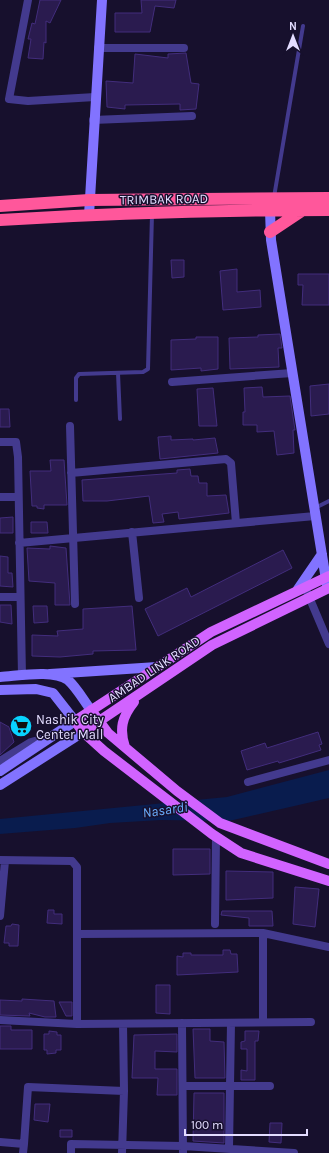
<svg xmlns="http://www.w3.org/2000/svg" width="329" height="1153" viewBox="0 0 329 1153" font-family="Karla,sans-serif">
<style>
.water{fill:#091c4e}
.building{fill:#2a1b4f;stroke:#422d7c}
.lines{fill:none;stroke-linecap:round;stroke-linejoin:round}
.lane{stroke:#433a8e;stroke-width:4}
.street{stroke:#433a8e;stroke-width:8}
.secondary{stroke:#8273ff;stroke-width:10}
.primary{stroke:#d163ff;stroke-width:10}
.highway{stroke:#ff579b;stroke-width:12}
.labels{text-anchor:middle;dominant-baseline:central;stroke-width:3;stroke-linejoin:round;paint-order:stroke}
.street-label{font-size:13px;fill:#e3dcff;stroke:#17102d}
.poi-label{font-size:13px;fill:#e3dcff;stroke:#17102d;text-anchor:start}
.water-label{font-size:14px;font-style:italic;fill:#6aafff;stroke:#17102d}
</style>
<rect width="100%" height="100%" fill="#17102d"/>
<path class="water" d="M 329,770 L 329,798 L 229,821 L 161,820 L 110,823 L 75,828 L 0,834 L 0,819 L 227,797 Z"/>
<path class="building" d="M 40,0 L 61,0 L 50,23 L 46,21 L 46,43 L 44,42 L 43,59 L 28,58 L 31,39 L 28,39 L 32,23 L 35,24 Z
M 141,0 L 176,0 L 174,8 L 155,6 L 150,32 L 115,32 L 115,13 L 142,13 Z
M 186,53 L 191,83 L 199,84 L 196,109 L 180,110 L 180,104 L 125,105 L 125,109 L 107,107 L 106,81 L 133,83 L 135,54 L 168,58 L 168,54 Z
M 171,260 L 184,260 L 184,277 L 172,278 Z
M 237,269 L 237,292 L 260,290 L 261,307 L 223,310 L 220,271 Z
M 298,274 L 329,274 L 329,305 L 302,305 L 303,285 L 298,285 Z
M 280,334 L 282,348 L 278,348 L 279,367 L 230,369 L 229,338 L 258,337 L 258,335 Z
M 196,337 L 218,337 L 218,369 L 201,371 L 201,368 L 171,370 L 171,340 L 196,339 Z
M 329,384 L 329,414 L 311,416 L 310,386 Z
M 262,387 L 263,397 L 290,396 L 295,430 L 293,430 L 294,453 L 277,455 L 274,431 L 257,432 L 257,425 L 243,425 L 243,412 L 245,412 L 244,388 Z
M 213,388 L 217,426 L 199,426 L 197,389 Z
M 0,409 L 9,409 L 10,427 L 0,427 Z
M 171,436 L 171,440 L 193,439 L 193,440 L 215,438 L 218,453 L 160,459 L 158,437 Z
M 50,460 L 64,460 L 67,505 L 44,505 L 44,509 L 37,508 L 37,506 L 32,506 L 30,471 L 51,471 Z
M 190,469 L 191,476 L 198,476 L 199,483 L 207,483 L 207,496 L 226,495 L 229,513 L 179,519 L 178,512 L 162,514 L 164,522 L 153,523 L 149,496 L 107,501 L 83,501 L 82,480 L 177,473 L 177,470 Z
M 13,517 L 13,533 L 0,533 L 0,518 Z
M 31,522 L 47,522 L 48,533 L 31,533 Z
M 50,546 L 66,548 L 70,605 L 55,605 L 55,583 L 29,581 L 27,548 L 50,549 Z
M 283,550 L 292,568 L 158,636 L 145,609 L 187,588 L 191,597 Z
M 0,556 L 8,557 L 8,573 L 12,573 L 13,587 L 0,586 Z
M 0,605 L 11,605 L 12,624 L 0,622 Z
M 33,606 L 47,606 L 48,622 L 34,623 Z
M 132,606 L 136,650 L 93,651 L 93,654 L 60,657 L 32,656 L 32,635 L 58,636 L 57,631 L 83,629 L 83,609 Z
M 0,722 L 9,727 L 14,742 L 0,755 Z
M 318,732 L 322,744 L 319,745 L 321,750 L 279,763 L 278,761 L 247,770 L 241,751 L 265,743 L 267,748 Z
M 173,849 L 210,849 L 210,874 L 173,875 Z
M 226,871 L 273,872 L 273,898 L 226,900 Z
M 295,887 L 319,889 L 315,927 L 293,924 Z
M 48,910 L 54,910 L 54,914 L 62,914 L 62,924 L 47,923 Z
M 222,911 L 272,911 L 273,926 L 249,926 L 249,918 L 221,915 Z
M 12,924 L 19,925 L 18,946 L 9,946 L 9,943 L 4,943 L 6,926 L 11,926 Z
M 223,950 L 230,950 L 231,954 L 237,954 L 238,972 L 177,975 L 177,956 L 183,957 L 183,953 L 191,953 L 191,955 L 223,955 Z
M 156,985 L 170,985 L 170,1014 L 156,1013 Z
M 22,999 L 54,1001 L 56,1017 L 45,1017 L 29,1013 L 30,1016 L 0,1015 L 0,1000 L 22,1001 Z
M 59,1002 L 72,1002 L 72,1016 L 66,1016 Z
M 0,1026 L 11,1026 L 11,1030 L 32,1030 L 32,1049 L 0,1049 Z
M 193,1029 L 210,1029 L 210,1041 L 224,1042 L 225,1078 L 195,1078 Z
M 49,1031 L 57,1032 L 57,1035 L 61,1035 L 61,1050 L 56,1050 L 56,1053 L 47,1054 L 47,1050 L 44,1050 L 44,1034 L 49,1034 Z
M 245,1031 L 259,1031 L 258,1041 L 255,1041 L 255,1080 L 241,1080 L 241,1070 L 247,1071 L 247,1049 L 241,1049 L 241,1042 L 245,1041 Z
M 177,1034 L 177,1052 L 155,1051 L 155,1069 L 177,1069 L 177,1095 L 157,1095 L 158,1078 L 132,1078 L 134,1035 Z
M 194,1093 L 224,1093 L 224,1143 L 193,1141 Z
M 35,1104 L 50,1104 L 48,1122 L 34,1120 Z
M 270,1123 L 282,1123 L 281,1143 L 269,1142 Z
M 60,1130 L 72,1130 L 72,1137 L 60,1137 Z"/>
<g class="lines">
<path class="lane" d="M 274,197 L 303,26
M 118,373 L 120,419
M 76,400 L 76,378 L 79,374 L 143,372 L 148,369 L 152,214
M 315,508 L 329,501"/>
<path class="street" d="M 28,0 L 9,99 L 28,101 L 95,97
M 98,48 L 184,48
M 93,120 L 192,116
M 172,382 L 292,373
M 70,426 L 75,604
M 0,442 L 16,442 L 18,457 L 22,676
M 71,473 L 226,459 L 231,463 L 236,523
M 0,497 L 18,497
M 132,532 L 139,598
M 19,543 L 315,516
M 307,592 L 329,644
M 0,597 L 19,597
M 0,761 L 31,742 L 49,737
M 248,782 L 329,760
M 0,860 L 72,861 L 77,867 L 77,1024 L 311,1022
M 0,916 L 5,861
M 215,924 L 216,837
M 263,933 L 263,1022
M 77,934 L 263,933 L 329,947
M 0,1020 L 77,1024
M 182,1023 L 183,1153
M 123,1024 L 124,1091
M 183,1086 L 270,1086
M 0,1142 L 24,1144 L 28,1087 L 124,1091 L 122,1153
M 229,1148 L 231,1023
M 23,1153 L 24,1144
M 71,1153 L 71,1144 L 183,1146 L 294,1153"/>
<path class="secondary" d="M 273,203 L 270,210 L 271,240 L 327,586
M 89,215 L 102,0
M 298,589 L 322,554
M 50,674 L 157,667
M 0,677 C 18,676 53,669 68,680 C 77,688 84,701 91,710
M 0,690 L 36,689 L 53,693 L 75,721 L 0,771
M 0,785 L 83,732"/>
<path class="primary" d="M 329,576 L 211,632 L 75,721 L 83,732 L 104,751 L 212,834 L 241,853 L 329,881
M 91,710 L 108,733 L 177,791 L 220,823 L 329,864
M 83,732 L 212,645 L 329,588
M 125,747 C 119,729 122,717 134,702"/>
<path class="highway" d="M 0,206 L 89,200 L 329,198
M 0,220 C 109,213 219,210 329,210
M 270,232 L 303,210"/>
</g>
<defs>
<g id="supermarket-disc" transform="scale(1.15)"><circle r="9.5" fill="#08d3ff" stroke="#17102d"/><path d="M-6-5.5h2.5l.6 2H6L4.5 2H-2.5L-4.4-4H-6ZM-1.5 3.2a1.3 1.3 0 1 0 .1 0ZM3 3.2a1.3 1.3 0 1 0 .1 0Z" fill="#111"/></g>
</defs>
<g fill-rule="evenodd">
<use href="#supermarket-disc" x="21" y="726"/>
</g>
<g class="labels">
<g class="street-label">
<text transform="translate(164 199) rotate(-1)">TRIMBAK ROAD</text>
<text transform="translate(154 669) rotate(-34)">AMBAD LINK ROAD</text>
</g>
<g class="poi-label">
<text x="36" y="719">Nashik City<tspan x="36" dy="15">Center Mall</tspan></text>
</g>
<g class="water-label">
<text transform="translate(165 810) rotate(-8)">Nasardi</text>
</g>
</g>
<g transform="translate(293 36)" stroke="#17102d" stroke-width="3" paint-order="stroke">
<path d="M0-3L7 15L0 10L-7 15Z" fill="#e3dcff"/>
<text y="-6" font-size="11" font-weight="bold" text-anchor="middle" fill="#e3dcff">N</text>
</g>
<path d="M185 1129v6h122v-6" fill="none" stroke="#e3dcff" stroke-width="2"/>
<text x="191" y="1129" font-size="12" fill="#e3dcff" stroke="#17102d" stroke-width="3" paint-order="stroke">100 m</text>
</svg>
